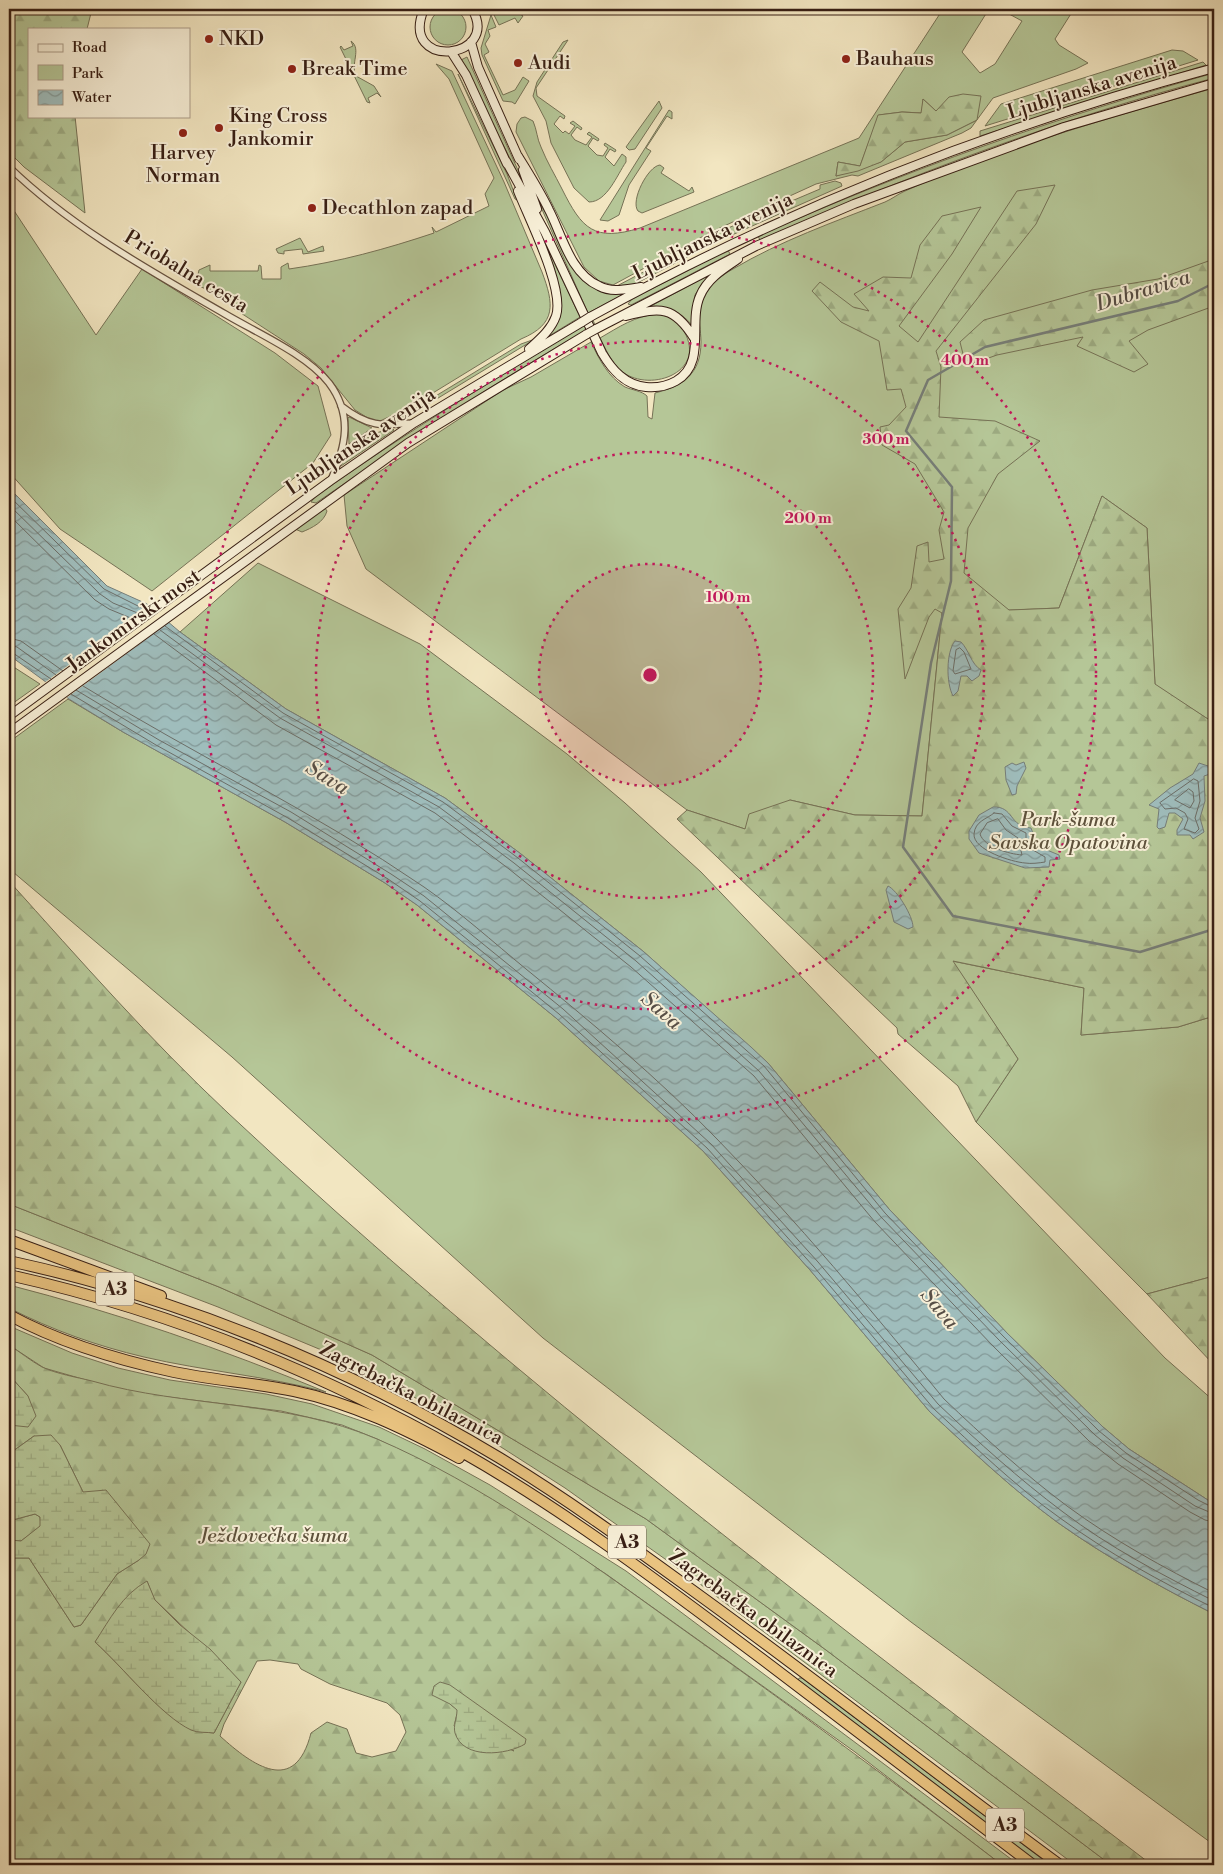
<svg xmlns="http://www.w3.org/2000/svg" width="1223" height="1874" viewBox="0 0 1223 1874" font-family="'Libre Bodoni',serif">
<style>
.green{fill:#b5c697;stroke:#767256;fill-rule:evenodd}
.forest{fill:url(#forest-firs);stroke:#767256;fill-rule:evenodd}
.wetland{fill:url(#wetland-marsh);stroke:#767256}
.water{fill:url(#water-waves);stroke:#767e79}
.pier{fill:#f2e6c1}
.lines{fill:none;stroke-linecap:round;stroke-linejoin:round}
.shore{stroke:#6c6e68;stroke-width:1}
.stream{stroke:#767e79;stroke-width:2.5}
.minor-casing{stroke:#66513f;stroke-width:8}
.secondary-casing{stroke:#381f14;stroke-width:10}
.motorway-casing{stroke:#381f14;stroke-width:12}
.minor{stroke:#f7efd7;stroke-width:5.5}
.secondary{stroke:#f7efd7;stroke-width:8}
.motorway{stroke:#e9c380;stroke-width:10}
.secondary-bridge-casing{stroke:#381f14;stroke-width:10;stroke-linecap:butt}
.secondary-bridge{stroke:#f7efd7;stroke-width:8}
.ring{fill:none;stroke:#c2185b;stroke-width:2.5;stroke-dasharray:2.5 5}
.poi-dot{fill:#8f2418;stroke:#f7efd7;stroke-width:2}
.labels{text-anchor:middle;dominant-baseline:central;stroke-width:4;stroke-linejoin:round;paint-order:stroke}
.shield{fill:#f7efd7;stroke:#715d4e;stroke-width:1}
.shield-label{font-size:19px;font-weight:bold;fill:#381f14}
.poi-label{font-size:20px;fill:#381f14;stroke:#f7efd7;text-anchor:start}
.street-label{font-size:20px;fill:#381f14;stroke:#f7efd7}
.park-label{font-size:20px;font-style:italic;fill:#5e513b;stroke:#f7efd7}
.water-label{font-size:21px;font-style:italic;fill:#574e46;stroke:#f7efd7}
.centre{fill:#c2185b;stroke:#f7efd7;stroke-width:2.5}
.ring-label{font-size:15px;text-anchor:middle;font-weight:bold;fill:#c2185b;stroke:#f7efd7;stroke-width:4;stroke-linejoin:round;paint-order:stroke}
</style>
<defs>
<pattern id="forest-firs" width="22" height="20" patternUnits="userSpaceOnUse" patternTransform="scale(1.25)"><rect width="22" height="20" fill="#b5c697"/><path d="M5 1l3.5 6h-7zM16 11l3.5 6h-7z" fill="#9caa81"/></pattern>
<pattern id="wetland-marsh" width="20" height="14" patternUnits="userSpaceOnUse" patternTransform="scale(1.25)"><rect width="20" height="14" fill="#b5c697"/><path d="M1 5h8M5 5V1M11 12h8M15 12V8" fill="none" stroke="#9caa81"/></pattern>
<pattern id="water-waves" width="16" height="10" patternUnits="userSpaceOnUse" patternTransform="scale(1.25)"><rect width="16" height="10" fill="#9fbdbc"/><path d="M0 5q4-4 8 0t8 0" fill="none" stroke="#839998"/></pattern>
</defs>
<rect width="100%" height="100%" fill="#f2e6c1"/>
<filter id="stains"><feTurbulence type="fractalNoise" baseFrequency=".004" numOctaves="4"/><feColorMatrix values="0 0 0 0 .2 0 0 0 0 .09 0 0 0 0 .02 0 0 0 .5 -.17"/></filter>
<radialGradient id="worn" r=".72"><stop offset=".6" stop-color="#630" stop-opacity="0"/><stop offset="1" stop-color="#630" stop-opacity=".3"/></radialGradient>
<path class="green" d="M430 27a18 18 0 1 1 36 0a18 18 0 1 1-36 0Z
M 497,9 L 512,9 L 523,16 L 518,23 L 515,18 L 499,25 L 493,13 Z
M 943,9 L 989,9 L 962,52 L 980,73 L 995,64 L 1022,21 L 1000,9 L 1074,9 L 1055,39 L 1059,45 L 1088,63 L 1076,69 L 993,98 L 971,128 L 962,133 L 858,176 L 852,175 L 816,184 L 711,232 L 613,285 L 599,281 L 584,267 L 516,132 L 517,124 L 521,118 L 525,117 L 533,121 C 537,130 537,139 541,147 C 547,162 555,175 562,189 C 582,229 594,242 640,228 L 859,138 ZM 923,99 L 936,111 L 977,120 L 947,135 L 905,142 L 881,162 L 836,176 L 838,162 L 860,166 L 879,115 L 902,112 L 922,113 Z
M 491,15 L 496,27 L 488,30 L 490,36 L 485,44 L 489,52 L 484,55 L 503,95 L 515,90 L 523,77 L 529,81 L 515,104 L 512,102 L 503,101 L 482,55 L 481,48 Z
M 568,40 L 536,88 L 537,96 L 565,116 L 564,119 L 560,116 L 554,124 L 563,133 L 565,131 L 569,134 L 575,126 L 570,123 L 573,121 L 582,128 L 581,130 L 577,127 L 571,135 L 575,140 L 586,145 L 592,137 L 587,134 L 589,132 L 599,139 L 598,141 L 593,138 L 588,146 L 597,155 L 603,156 L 608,148 L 604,145 L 605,143 L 616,150 L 615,152 L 610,149 L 605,157 L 614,166 L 622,154 L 626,157 L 626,162 C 617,175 607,202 589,202 L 574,188 L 551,143 L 546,121 L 533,96 L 537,82 L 563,42 Z
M 351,41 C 362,49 350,64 356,76 L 374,86 L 381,97 L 377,93 L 368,98 L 370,103 L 367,102 L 340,47 L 341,46 L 344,50 L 353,46 Z
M 1172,50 L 1183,51 L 1198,60 L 985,126 L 1001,104 Z
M 467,57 L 526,188 L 526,191 L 461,60 Z
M 1203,62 L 1206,65 L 980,136 L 980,131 Z
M 436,64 L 452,71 L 504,182 L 542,272 C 554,304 557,324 521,339 L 410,407 L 380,421 L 371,420 L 355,410 L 321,368 L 304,354 L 230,306 L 232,299 L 201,287 L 197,279 L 199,270 L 210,265 L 210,271 L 258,271 L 259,265 L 261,266 L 262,279 L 281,279 L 281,267 L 288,263 L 289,269 C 339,262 386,249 434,233 L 432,227 L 436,232 L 489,206 L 485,194 L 494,178 L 449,79 Z
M 1214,73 L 1214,78 C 1058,119 908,176 760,240 L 758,236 C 906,170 1058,117 1214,73 Z
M 458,74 L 507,174 L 517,200 L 515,199 Z
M 1214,88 L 1214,723 L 1155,685 L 1147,528 L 1102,496 L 1059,608 L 942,613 L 922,816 L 855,815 L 790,800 L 745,829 L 687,810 L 366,569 L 347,526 L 344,495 L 503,390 L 531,377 L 591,342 C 599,359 608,377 625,387 C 632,390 642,391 647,396 L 648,417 L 652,419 L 655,393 C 683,386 701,374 701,342 C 701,331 698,320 700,308 C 703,290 717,278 733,269 C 780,241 834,222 885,202 C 892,199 898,194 905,191 C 1002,148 1112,117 1214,88 Z
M 659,101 L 662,108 L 635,149 L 629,150 L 626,147 Z
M 669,110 L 672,112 L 672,119 L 667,116 L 646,148 L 651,151 L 629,185 L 619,215 L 608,221 L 600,220 Z
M 660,165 L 664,168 L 661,173 L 689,191 L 692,187 L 694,192 L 642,213 L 638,211 C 630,201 648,166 660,165 Z
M 835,181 L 841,183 L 842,186 L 714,243 L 635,284 L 615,287 L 721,231 L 820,189 L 820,185 Z
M 9,203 L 96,335 L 142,269 L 275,353 L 318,386 L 331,435 L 313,463 L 152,591 L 60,529 L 9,472 Z
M 540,205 C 562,230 564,274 598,290 C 607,294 618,292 624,294 L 588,313 Z
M 528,207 L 580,317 L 549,336 L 560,315 L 560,293 Z
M 300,238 L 308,252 L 323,246 L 324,251 L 303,254 L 302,249 L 284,251 L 284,254 L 278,253 L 276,249 Z
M 728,250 L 730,254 L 631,305 L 628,304 L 632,299 Z
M 709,275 L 695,295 L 692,325 C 680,311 668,307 651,306 Z
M 657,314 C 671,316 680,322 686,335 C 705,376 642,395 617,367 C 610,359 605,348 600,338 C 619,327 635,316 657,314 Z
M 593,320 L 595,325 C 499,380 407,440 316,503 L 311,502 L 315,497 C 404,433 498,377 593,320 Z
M 535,339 L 407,417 L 393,422 L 521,344 Z
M 349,417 L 372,428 L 349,444 L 348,418 Z
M 393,429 L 394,430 L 341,466 C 346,449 376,429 393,429 Z
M 325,508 L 327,511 C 324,522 312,528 302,532 L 295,529 Z
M 258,563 L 420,644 L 567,754 L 625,803 L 701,872 L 1165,1358 L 1214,1401 L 1214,1504 L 1129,1449 L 1103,1427 L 1007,1333 L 889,1209 L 768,1063 L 644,952 L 521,854 L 445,798 L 286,709 L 180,632 Z
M 9,664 L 40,684 L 9,706 Z
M 68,699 L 123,732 L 285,822 L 385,883 L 417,905 L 556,1018 L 703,1151 L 810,1270 L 930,1412 C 971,1450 1012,1489 1057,1522 C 1106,1557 1160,1587 1214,1614 L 1214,1845 L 911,1622 L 543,1338 L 232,1057 L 13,872 L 9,868 L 9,742 Z
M 952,961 L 1084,988 L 1081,1035 L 1178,1027 L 1214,1016 L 1214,1276 L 1147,1294 L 976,1122 L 1018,1059 Z
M 9,1204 L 219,1287 L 372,1355 L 646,1519 L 826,1650 L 1111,1865 L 1075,1865 L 696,1581 L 565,1488 L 501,1447 L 360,1366 L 218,1307 L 9,1227 Z
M 9,1285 C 118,1313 222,1349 326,1392 C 266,1376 204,1371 144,1357 C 97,1346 52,1330 9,1308 Z
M 9,1326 L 72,1353 L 118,1368 L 170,1380 L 266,1394 L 312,1404 L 379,1427 L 425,1449 L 490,1485 L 626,1571 L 1019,1865 L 1002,1865 L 855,1752 L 606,1574 L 507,1510 L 427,1463 L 377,1439 L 342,1425 L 281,1411 L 128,1392 L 44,1368 L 9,1345 Z
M 799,1678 L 802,1678 L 1050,1865 L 1041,1865 L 798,1681 Z"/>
<path class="forest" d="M 13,9 L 92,9 L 87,29 L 29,29 L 29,116 L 75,116 L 85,213 L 24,167 L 9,152 L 9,12 Z
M 963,94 L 981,96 L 977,120 L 947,135 L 905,142 L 881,162 L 858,171 L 836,176 L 838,162 L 860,166 L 878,115 L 902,112 L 921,113 L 923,99 L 936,111 L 949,97 Z
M 1055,185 L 1036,224 L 936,351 L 941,367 L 939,417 L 995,421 L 1040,441 L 998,474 L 968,528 L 964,573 L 1009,610 L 1059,608 L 1102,496 L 1147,528 L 1155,684 L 1214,723 L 1214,1016 L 1178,1027 L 1081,1035 L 1084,988 L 953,961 L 1018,1059 L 976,1122 L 958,1086 L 898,1034 L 897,1028 L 677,819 L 687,810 L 745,829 L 749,814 L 790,800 L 855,815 L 922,816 L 942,613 L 935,609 L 929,617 L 905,679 L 898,609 L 911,588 L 917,546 L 928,542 L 929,562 L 944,559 L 939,530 L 944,512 L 915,464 L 882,445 L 880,427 L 889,425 L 906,407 L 901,389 L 887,390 L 879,341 L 841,322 L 812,291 L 820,282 L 853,307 L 869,311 L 854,294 L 883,277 L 911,278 L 920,245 L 942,216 L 981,207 L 952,254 L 899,326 L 918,342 L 1017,191 Z
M 1214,259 L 1214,306 L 1148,330 L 1129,341 L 1148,364 L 1134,372 L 1077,346 L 1083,337 L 997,355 L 966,366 L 960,342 L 984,320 L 1092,290 L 1158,279 Z
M 9,881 C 80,960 150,1040 228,1113 C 518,1385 836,1624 1152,1865 L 1111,1865 L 826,1650 L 646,1519 L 372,1355 L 219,1287 L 9,1204 Z
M 1214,1276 L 1214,1365 L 1147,1294 Z
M 9,1345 C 20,1352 31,1361 42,1367 C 57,1374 76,1377 92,1381 C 186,1408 287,1400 377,1439 C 480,1483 584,1558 674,1623 C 785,1702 894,1782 1002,1865 L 839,1865 L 842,1862 L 834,1865 L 9,1865 L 9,1551 L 12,1558 L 29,1558 L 74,1627 L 81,1625 L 117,1574 L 139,1560 L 83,1492 L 60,1445 L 34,1436 L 9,1454 L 9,1425 L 12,1427 L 28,1396 L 9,1375 ZM 147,1581 L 154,1599 L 241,1682 L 214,1733 C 207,1732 197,1732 191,1729 C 157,1712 124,1668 95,1642 ZM 270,1660 L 298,1664 L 301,1669 L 330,1684 L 387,1703 L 400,1715 L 406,1732 L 396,1751 L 372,1757 L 356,1753 L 347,1729 L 327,1722 L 311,1733 C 295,1796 253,1766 220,1736 L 224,1724 L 257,1661 ZM 450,1704 L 514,1751 L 454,1726 L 458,1710 Z
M 35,1514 L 40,1517 L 41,1526 L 21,1541 L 10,1540 L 9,1547 L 9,1521 Z"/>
<path class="wetland" d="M 9,1375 L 28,1396 L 36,1416 L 28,1427 L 9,1425 Z
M 51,1435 L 60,1445 L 83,1492 L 106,1490 L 150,1544 L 146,1554 L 139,1560 L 117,1574 L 81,1625 L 74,1627 L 29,1558 L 12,1558 L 9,1551 L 10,1540 L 21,1541 L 40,1526 L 40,1517 L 35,1514 L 9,1521 L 9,1454 L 34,1436 Z
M 147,1581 L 155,1600 L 180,1625 L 210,1649 L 241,1682 L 214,1733 C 207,1732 197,1733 191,1730 C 161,1716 122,1666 95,1642 C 110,1619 122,1595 147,1581 Z
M 440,1682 L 450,1685 L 526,1739 L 525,1744 C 507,1755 463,1760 455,1733 C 453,1725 457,1719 457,1710 L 450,1704 L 432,1695 L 434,1686 Z"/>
<path class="water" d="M 9,488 L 107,586 L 147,604 L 180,632 L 286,709 L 445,798 L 521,854 L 644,952 L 751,1047 L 768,1063 L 889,1209 L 1007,1333 L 1103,1427 L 1129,1449 L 1214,1504 L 1214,1614 C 1160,1587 1106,1557 1057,1522 C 1012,1489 971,1450 930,1412 L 810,1270 L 703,1151 L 556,1018 L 417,905 L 385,883 L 285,822 L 123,732 L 69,699 L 9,655 Z
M 955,641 L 961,642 C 969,650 971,664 981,670 L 979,676 L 972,681 L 967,676 L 961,676 L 958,691 L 953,696 C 946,683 946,652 955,641 Z
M 1024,762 L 1026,768 L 1017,786 L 1016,794 L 1012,795 L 1006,780 L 1005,767 L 1012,763 L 1016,765 Z
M 1199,763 L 1214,768 L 1213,773 L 1204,776 L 1205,801 L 1200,818 L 1204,832 L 1193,839 L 1190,835 L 1177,835 L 1177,830 L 1183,819 L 1175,813 L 1169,813 L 1165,827 L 1159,829 L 1157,827 L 1159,809 L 1149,805 L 1170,788 L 1193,774 Z
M 993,807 C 1014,806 1009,827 1031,828 L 1034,836 L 1030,843 L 1059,855 L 1060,859 L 1050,860 L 1049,867 L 1025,868 L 979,853 L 969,839 L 969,831 L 979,815 Z
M 888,886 C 897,890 913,916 913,927 L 908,929 L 894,922 L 886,890 Z"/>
<path class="pier" d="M 151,605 L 171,621 L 65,699 L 54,691 L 105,653 L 54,691 L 44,683 Z"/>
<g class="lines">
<path class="shore" d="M 9,496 L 104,589 L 146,610
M 9,505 L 100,594 L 113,603 L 140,614
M 9,515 L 95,600 L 109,609 L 133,619
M 165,626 L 283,713 L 443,802 L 518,858 L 640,956 L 764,1066 L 885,1213 L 1003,1336 L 1099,1431 L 1126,1453 L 1198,1500 L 1214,1508
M 160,630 L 280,718 L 439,807 L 514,863 L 636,961 L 759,1071 L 881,1217 L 999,1340 L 1095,1435 L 1123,1458 L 1195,1506 L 1214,1514
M 154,634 L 276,725 L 435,813 L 509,869 L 631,967 L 754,1076 L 875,1222 L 993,1346 L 1089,1441 L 1118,1464 L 1190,1512 L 1205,1520 L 1214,1522
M 9,638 L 21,641 L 63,671
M 9,645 L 17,647 L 56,675
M 960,648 L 964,652 L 971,669 L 955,674 L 953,671 L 956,650 Z
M 9,652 L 13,653 L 51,679
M 83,686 C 195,755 315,812 424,887 C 460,912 493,942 526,969 C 591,1022 658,1078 717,1139 C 796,1220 872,1311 944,1399 C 983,1436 1024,1474 1067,1506 C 1113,1540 1164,1568 1214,1593
M 76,690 L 159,740 L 291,812 L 391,874 L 424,896 L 563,1009 L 711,1144 L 818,1262 L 938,1404 C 978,1442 1019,1479 1063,1512 C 1109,1547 1162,1575 1214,1601
M 71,694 L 156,745 L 288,818 L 388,879 L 420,901 L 559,1014 L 707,1148 L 814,1267 L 934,1409 C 974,1446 1015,1486 1060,1518 C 1108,1553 1161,1582 1214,1608
M 1194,779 L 1198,781 L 1200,801 L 1195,818 L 1199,829 L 1195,833 L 1184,829 L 1188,819 L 1185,813 L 1176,808 L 1165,809 L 1160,803 Z
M 1189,789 L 1193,792 L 1194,801 L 1190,808 L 1175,800 Z
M 994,813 L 1002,814 L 1012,826 L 1026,833 L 1026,846 L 1045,857 L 1045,862 C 1039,863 1031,864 1025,863 C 1012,862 973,850 974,834 C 975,821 987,819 994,813 Z
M 998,819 L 1006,830 L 1018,838 L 1022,855 C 1009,854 984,847 980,834 L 987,823 Z"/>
<path class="stream" d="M 1214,283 L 1178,301 L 985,347 L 928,380 L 906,431 L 952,487 L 951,581 L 931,663 L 903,847 L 953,916 L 1140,952 L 1214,929"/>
<g class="minor-casing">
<path id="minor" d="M 9,167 C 72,228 149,270 225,314 C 257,333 306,354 329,383 C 353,415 346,446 331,480
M 341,406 C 368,427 381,426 414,423"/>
</g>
<g class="secondary-casing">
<path id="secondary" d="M 424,9 C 398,71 502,60 472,9
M 471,42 L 478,67 L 519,159
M 452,53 L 466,75 L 507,164
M 518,156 C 529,174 540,191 549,210 C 562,235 570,273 599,286 C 612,293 626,289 641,287
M 506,161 L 545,232 L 602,353 C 612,370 625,385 646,387 C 656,388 667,386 676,381 C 707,363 688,323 700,296 C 707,279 723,269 738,259
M 523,170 L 537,209
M 518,191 C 529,219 565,289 556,316 C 551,330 540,339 529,349
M 626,316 C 661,307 674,306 694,338
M 590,317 C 787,208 998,126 1214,68
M 596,329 L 756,246 L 854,204 L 1064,127 L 1214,83
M 9,716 L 330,481 L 414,423 L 582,322
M 9,733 L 408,443 L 587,334"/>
</g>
<g class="motorway-casing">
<path id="motorway" d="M 9,1240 L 161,1296
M 9,1261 C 180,1298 348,1367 498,1457 C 571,1501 641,1553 710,1603 C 828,1689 943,1779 1060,1865
M 9,1275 C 166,1310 320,1372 460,1451 C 568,1512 667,1588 766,1662 C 855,1730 944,1798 1033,1865
M 9,1315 C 59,1342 118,1360 174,1372 C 213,1380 254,1383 294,1391 C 352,1403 407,1430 459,1458"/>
</g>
<use href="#minor" class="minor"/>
<use href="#secondary" class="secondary"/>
<use href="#motorway" class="motorway"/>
<g class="secondary-bridge-casing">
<path id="secondary-bridge" d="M 582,322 L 590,317
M 587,334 L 596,329"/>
</g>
<use href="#secondary-bridge" class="secondary-bridge"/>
</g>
<circle cx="650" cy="675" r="111" fill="#c2185b" fill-opacity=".12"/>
<g class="ring">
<circle cx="650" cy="675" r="111"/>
<circle cx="650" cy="675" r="223"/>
<circle cx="650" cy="675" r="334"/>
<circle cx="650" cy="675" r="446"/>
</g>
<g class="poi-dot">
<circle cx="209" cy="39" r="5"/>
<circle cx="846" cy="59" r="5"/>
<circle cx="518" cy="63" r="5"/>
<circle cx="292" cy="69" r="5"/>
<circle cx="219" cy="128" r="5"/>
<circle cx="183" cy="133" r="5"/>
<circle cx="312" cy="208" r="5"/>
</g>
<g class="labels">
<g class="shield">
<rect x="96" y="1272.5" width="38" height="33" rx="4"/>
<rect x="608" y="1525.5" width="38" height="33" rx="4"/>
<rect x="986" y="1808.5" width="38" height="33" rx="4"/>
</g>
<g class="shield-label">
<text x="115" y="1289">A3</text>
<text x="627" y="1542">A3</text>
<text x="1005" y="1825">A3</text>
</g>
<g class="poi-label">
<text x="219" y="39">NKD</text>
<text x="856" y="59">Bauhaus</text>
<text x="528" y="63">Audi</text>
<text x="302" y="69">Break Time</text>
<text x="229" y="116">King Cross<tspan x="229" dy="23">Jankomir</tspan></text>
<text x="183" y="153" text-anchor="middle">Harvey<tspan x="183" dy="23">Norman</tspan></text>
<text x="322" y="208">Decathlon zapad</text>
</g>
<g class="street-label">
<text transform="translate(1092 88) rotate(-17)">Ljubljanska avenija</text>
<text transform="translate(713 237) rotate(-26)">Ljubljanska avenija</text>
<text transform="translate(186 272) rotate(31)">Priobalna cesta</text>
<text transform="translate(361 442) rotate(-34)">Ljubljanska avenija</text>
<text transform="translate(134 621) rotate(-36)">Jankomirski most</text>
<text transform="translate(411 1394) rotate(27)">Zagrebačka obilaznica</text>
<text transform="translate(753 1614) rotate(36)">Zagrebačka obilaznica</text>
</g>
<g class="park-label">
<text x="1068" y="820">Park-šuma<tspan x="1068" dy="23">Savska Opatovina</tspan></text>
<text x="274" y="1536">Ježdovečka šuma</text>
</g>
<g class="water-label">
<text transform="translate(1143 291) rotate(-17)">Dubravica</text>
<text transform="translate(327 778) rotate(32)">Sava</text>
<text transform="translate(661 1011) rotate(41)">Sava</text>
<text transform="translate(939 1309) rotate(50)">Sava</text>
</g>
</g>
<circle cx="650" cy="675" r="8" class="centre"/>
<g class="ring-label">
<text x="965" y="365">400 m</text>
<text x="886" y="444">300 m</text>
<text x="808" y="523">200 m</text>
<text x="728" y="602">100 m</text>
</g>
<rect width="1223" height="1874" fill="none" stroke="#f2e6c1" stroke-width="30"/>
<rect x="10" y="10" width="1203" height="1854" fill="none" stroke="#381f14" stroke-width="2.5"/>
<rect x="15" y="15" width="1193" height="1844" fill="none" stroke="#381f14"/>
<rect x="28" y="28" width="162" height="90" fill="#f7efd7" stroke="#ab9c89"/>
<rect x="38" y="44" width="25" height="8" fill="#f7efd7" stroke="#ab9c89"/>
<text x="72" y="52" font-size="15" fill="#381f14">Road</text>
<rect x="38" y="65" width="25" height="15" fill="#b5c697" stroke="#ab9c89"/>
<text x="72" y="78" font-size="15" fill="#381f14">Park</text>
<rect x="38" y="90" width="25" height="15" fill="url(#water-waves)" stroke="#ab9c89"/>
<text x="72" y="102" font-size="15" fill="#381f14">Water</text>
<rect width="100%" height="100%" filter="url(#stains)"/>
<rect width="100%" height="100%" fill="url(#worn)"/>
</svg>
